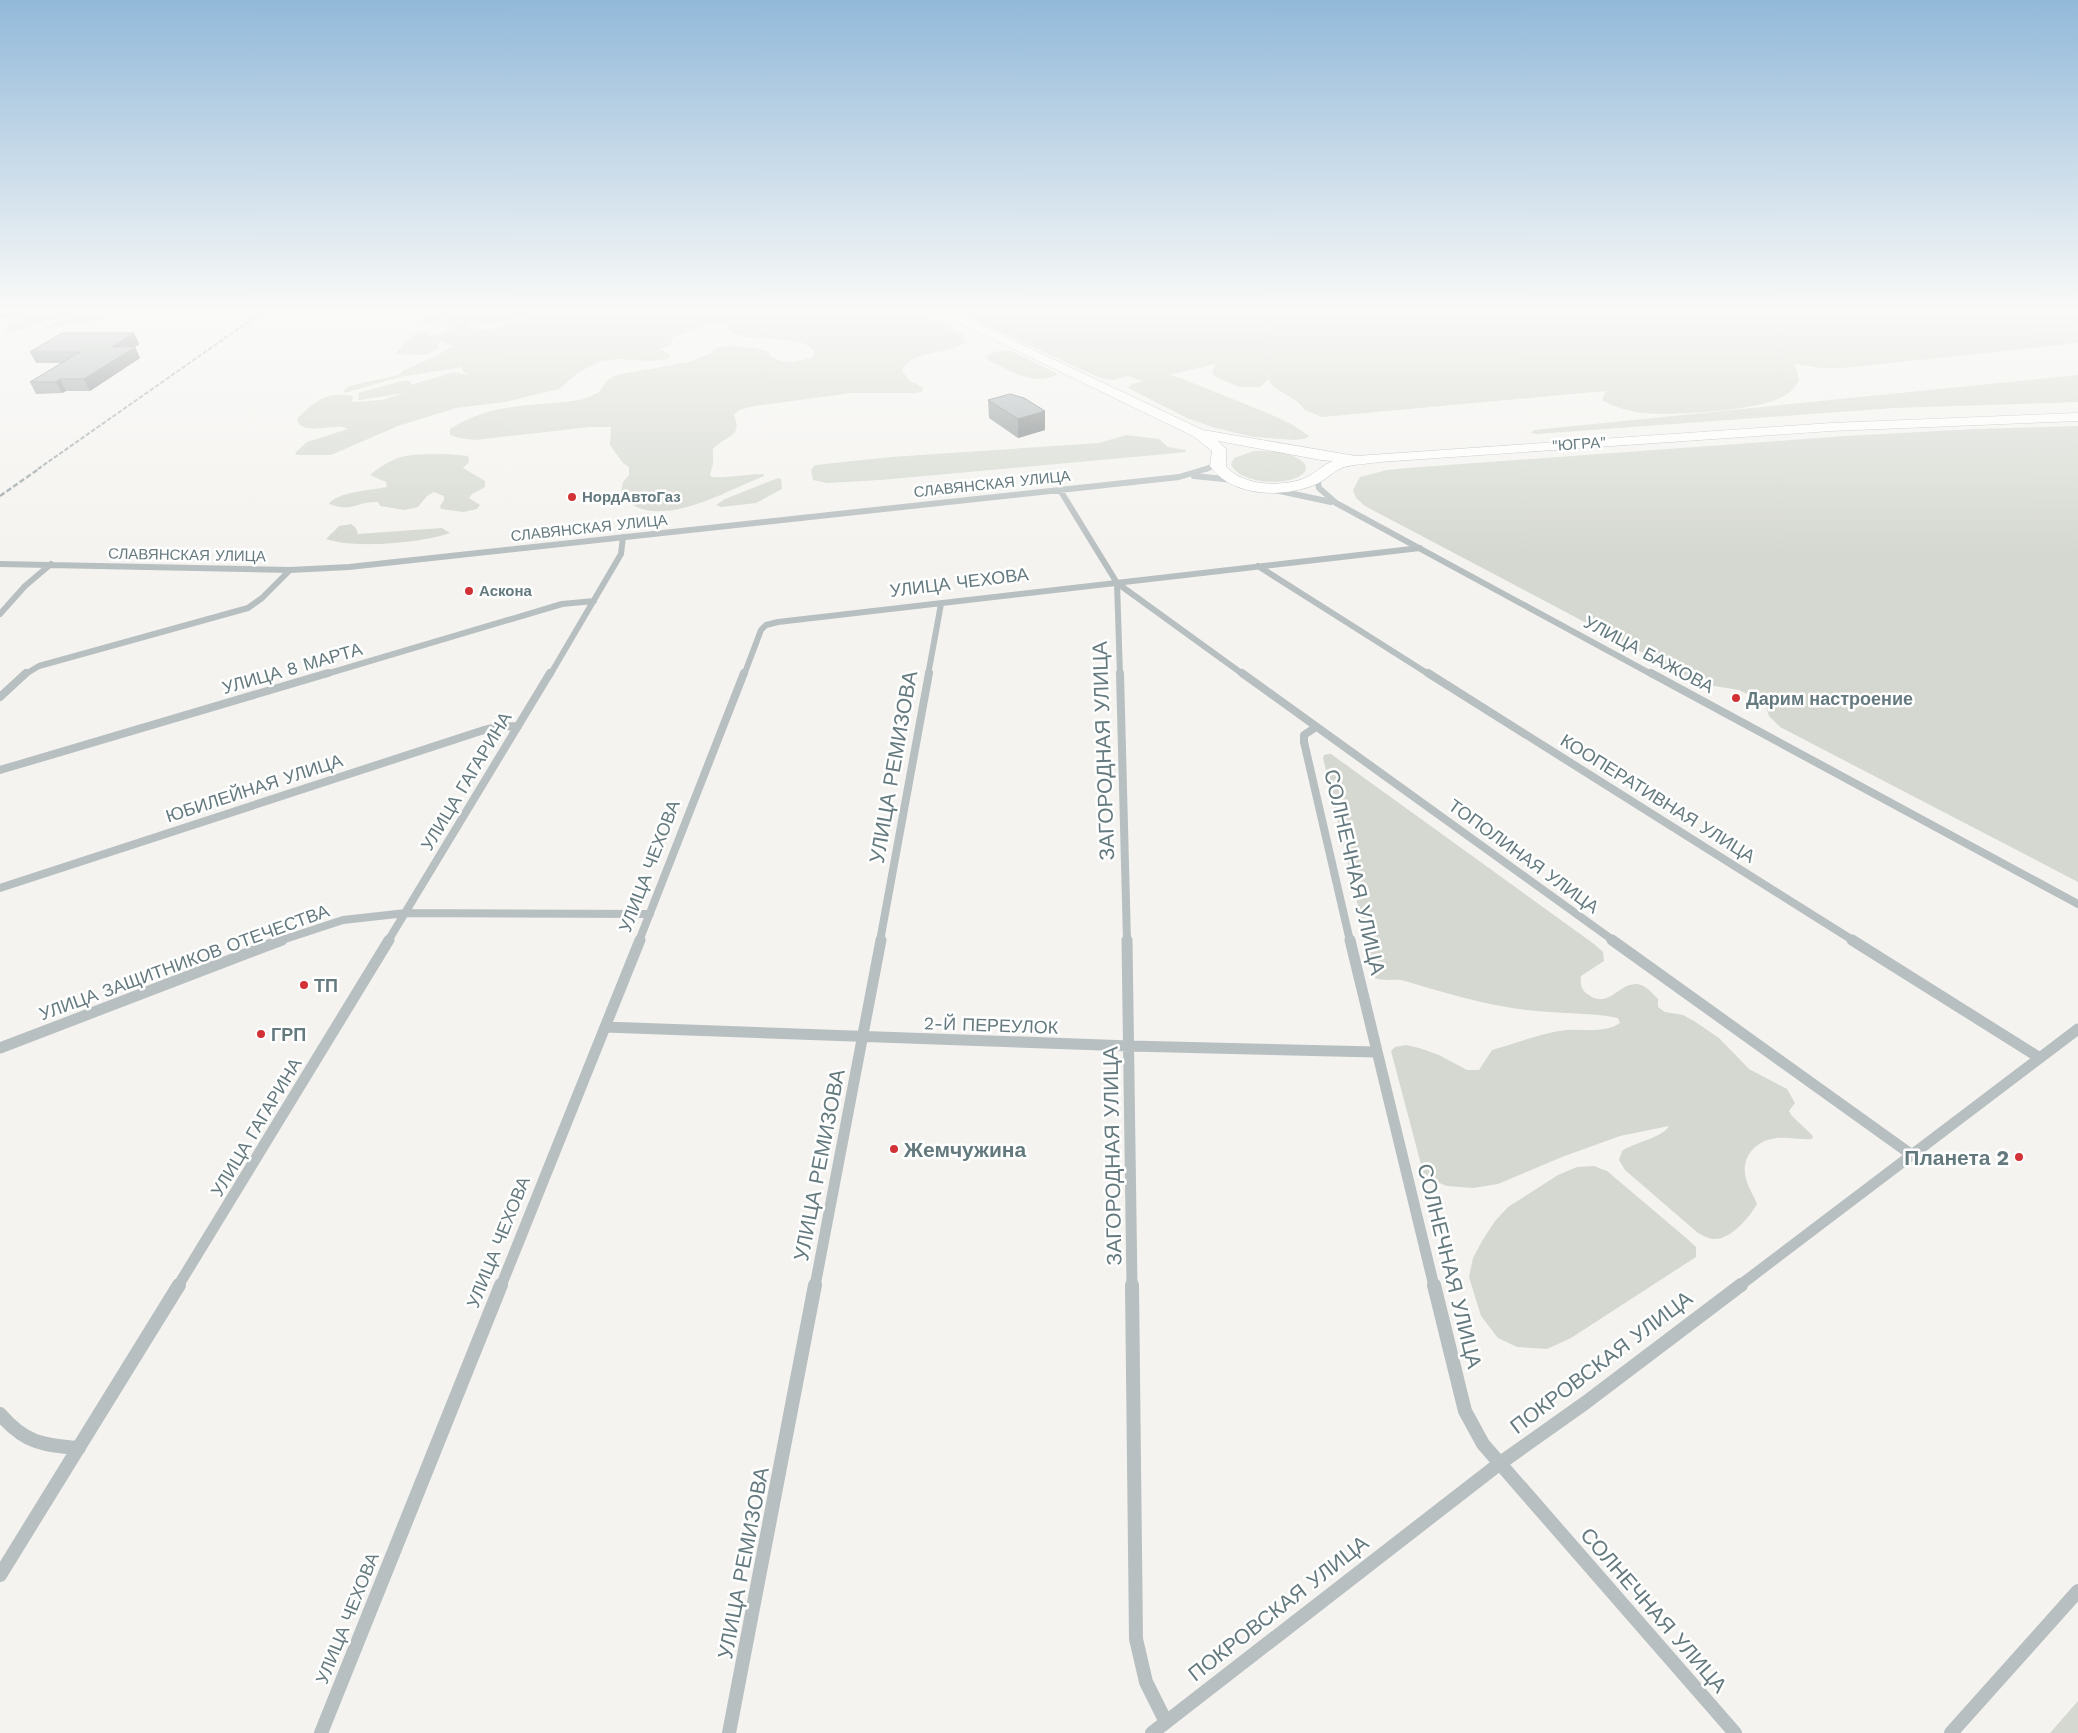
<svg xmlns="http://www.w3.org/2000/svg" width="2078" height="1733" viewBox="0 0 2078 1733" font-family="'Work Sans',sans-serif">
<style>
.green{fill:#d5d8d0}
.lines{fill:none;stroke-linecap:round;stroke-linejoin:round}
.highway-casing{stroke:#acb2b4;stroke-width:1}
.minor-far4{stroke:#b8bfc0;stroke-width:5}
.minor-far3{stroke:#b8bfc0;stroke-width:6}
.minor-far2{stroke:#b8bfc0;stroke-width:8}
.minor-far1{stroke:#b8bfc0;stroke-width:11}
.minor{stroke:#b8bfc0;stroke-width:14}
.highway{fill:#fff;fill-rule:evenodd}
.rail-far1{stroke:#9ba4a6;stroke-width:2;stroke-dasharray:4.5 2;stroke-linecap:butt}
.rail{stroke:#9ba4a6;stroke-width:2.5;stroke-dasharray:5.5 2.5;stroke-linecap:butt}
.wall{fill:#8c9596}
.shaded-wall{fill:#72797a}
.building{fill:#a3adaf;stroke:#72797a}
.poi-dot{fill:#d23235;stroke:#fff;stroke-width:2}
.labels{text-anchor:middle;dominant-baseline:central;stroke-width:5;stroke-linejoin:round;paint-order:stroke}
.far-street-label{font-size:15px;fill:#657a7f;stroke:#fff}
.far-poi-label{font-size:15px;font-weight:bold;fill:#657a7f;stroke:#fff;text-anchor:start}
.street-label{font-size:18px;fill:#657a7f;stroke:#fff}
.poi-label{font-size:18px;font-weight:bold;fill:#657a7f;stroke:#fff;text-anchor:start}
.near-street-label{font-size:21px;fill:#657a7f;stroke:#fff}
.near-poi-label{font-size:21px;font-weight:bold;fill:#657a7f;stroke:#fff;text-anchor:start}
</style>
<rect width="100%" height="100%" fill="#f4f3f0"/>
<path class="green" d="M 86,310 C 58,318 31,329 3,334 L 10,321 L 43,310 Z
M 96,310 L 122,310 L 102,320 L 37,330 L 50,324 Z
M 434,310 L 539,310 L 495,325 C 486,326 477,319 469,321 L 468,326 C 491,338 528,313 551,310 C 563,309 575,310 587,310 L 566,318 L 591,310 L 913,310 L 962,334 L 966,342 C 950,355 909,350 902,371 L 910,381 L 922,387 L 923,391 L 917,393 L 852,393 L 754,406 L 739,410 L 734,415 C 743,438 727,434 713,449 L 713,464 L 710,475 L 712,477 C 729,478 747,474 764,474 L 764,476 C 731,489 678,520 642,509 C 634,507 627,500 621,493 L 623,482 L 629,475 L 629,467 L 623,463 L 610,445 L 611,427 L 590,427 L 475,440 L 459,438 L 450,435 L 450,429 C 497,400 534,408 584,399 L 599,392 L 607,380 L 616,375 L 689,362 L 710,354 L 715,348 L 727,346 L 756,348 L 768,352 L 772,357 L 781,361 L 793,362 L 811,358 L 815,353 C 806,330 734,348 725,324 C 706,322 689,332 672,338 L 671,345 L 660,349 L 670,354 L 668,359 L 650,361 L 619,359 L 601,361 L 579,372 L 559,389 L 505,402 L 456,408 L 398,426 L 331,455 L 297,455 L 295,453 L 307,442 L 348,429 C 334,422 312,435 299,424 L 297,419 C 315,401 326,391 353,396 L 352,401 L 354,402 L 382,400 L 404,393 L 360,400 L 357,399 L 359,397 L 358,393 L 402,381 L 411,381 L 410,385 L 414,384 L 454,372 L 469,375 L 463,372 L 462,367 L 400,377 L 344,393 L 343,391 L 349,386 L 399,375 L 402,371 L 436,356 L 452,346 L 447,345 L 442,341 L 439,342 L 438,349 L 425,355 L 395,354 C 404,343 412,331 428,331 L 430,336 L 439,334 L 450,328 L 444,318 L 432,324 L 422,325 Z
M 952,310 L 2078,310 L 2078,343 L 1844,368 L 1821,368 L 1795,364 L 1799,380 C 1795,388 1789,394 1780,398 C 1753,411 1673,416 1642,413 C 1628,411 1614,407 1602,400 L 1606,391 L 1322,417 L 1305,410 L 1298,402 L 1272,386 L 1269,379 L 1260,387 L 1239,387 L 1215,377 L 1212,371 L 1216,364 L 1169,375 L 1178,377 L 1270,414 L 1293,425 L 1309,436 L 1307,438 L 1296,440 L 1254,437 L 1215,428 L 1187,418 L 1128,388 L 1132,384 L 1143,381 L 1128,376 L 1113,380 L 1100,378 Z
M 1009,350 L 1058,374 C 1036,387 1010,371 990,361 L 986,357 L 994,352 Z
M 2078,375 L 2078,402 L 1894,408 L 1537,434 L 1531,433 L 1534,430 Z
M 2078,426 L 2078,882 L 1780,727 L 1769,716 L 1765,704 L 1754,697 L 1739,690 L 1702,684 L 1365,506 L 1356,498 L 1353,490 L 1360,477 L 1387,470 L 1407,468 L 1845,436 L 1975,429 Z
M 1126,435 L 1159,439 L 1168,447 L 1186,450 L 1185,452 L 1166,454 L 880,480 L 827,483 L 813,480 L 811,470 L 815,465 L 891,457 L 1099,443 Z
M 1254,451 C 1272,451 1292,451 1305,464 L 1306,470 C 1296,488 1238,485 1231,464 L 1234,458 Z
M 448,454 L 468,456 L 469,462 L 463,468 L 485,481 L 485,487 L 472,494 L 469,498 L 480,505 L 477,509 L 464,512 L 441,509 L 440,506 L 444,500 L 444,496 L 434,492 L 427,496 L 418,507 L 405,510 L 380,506 L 378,502 C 356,501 353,513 329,504 C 336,492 373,490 387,487 L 386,482 L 370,475 C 400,451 411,455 448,454 Z
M 778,478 L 781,479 L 782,489 L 756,503 L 721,507 L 716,505 L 725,499 Z
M 351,524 L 356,528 L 358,534 L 442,528 L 450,533 C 421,543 355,549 326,539 L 339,526 Z
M 1328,754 L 1331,754 L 1594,944 L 1603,952 L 1604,961 L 1581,976 C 1580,982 1581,989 1586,993 C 1608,1011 1617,984 1636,984 C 1645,984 1652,993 1658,999 L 1658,1007 L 1665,1012 L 1683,1015 L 1694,1021 L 1719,1038 L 1749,1069 L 1787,1089 L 1795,1103 L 1789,1111 L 1792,1116 L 1813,1136 L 1812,1139 C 1800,1140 1789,1137 1777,1138 C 1756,1140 1740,1157 1746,1179 C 1748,1187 1754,1196 1757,1204 C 1749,1218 1730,1241 1712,1239 C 1708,1238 1702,1235 1698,1233 L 1625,1170 L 1619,1160 L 1622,1151 C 1635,1142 1662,1138 1669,1126 L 1620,1136 L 1562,1157 L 1498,1184 L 1473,1188 L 1447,1186 L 1432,1180 L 1423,1172 L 1391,1051 L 1395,1047 L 1406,1045 L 1419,1048 L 1439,1055 L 1467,1070 L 1479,1070 L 1492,1050 C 1514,1044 1536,1035 1559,1031 C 1579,1027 1602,1035 1620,1023 L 1618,1018 C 1588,1012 1557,1014 1527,1010 C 1485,1005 1445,993 1405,981 C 1395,978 1385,982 1375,978 L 1323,758 L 1324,755 Z
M 1594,1166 L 1607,1171 L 1685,1237 L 1696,1247 L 1696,1257 L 1571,1338 L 1547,1349 L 1517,1347 L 1498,1338 L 1481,1316 L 1469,1277 L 1473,1258 L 1482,1241 L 1495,1221 L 1508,1207 L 1558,1175 L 1577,1167 Z
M 2078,1701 L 2078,1733 L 2050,1733 Z"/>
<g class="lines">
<g class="highway-casing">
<path id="highway" d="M 933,310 L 949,310 L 1203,430 L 1356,456 L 1831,423 L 2078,413 L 2078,421 L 1831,431 L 1379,462 C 1368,464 1355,464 1344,467 C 1333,471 1325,481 1314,485 C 1282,498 1232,497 1210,466 L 1212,451 L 1193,436 ZM 1218,441 L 1321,460 L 1333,461 C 1322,465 1314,475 1303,479 C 1280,487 1242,486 1226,466 L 1226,449 Z"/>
</g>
<path class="minor-far4" d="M 0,317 L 26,310
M 1207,469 L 1219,461"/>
<path class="minor-far3" d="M 1194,476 L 1234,480
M 1317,476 L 1319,488 L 1336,503 L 1653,675
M 1060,490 L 1117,583 L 1244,675
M 1275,490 L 1331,502
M 0,564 L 290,570 L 349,567 L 1179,477 L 1209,468
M 1258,566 L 1430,675
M 1117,583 L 1120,675
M 0,614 L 25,586 L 51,564
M 24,675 L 39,666 L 248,608 L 262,598 L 290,570
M 323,675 L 562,604 L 594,601
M 550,675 L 621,554 L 623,537
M 744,675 L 761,630 L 766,625 L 778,622 L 1420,548
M 928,675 L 941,604"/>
<path class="minor-far2" d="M 1120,673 L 1127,941
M 1242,673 L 1614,941
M 1428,673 L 1854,941
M 1651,673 L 2078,904
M 0,697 L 26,673
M 1316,727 L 1304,735 L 1304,742 L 1350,941
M 0,770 L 328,673
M 0,888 L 484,730 L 495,727 L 518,726
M 279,941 L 343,920 L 406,913 L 650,914
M 388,941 L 550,673
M 639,941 L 744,673
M 880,941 L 929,673"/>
<path class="minor-far1" d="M 1127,940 L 1132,1286
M 1350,940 L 1434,1286
M 1612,940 L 1912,1155
M 1852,940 L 2040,1058
M 605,1027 L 1130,1046 L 1376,1052
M 0,1048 L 282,940
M 178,1286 L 389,940
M 501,1286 L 640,940
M 815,1286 L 881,940
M 1739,1286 L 2078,1029"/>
<path class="minor" d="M 1132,1285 L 1136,1639 L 1146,1682 L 1166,1722
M 1434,1285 L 1465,1411 L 1483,1444 L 1735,1733
M 0,1414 C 25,1443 42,1445 79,1448
M 0,1575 L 179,1285
M 321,1733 L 501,1285
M 729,1733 L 815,1285
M 1152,1733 L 1499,1464 L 1585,1403 L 1741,1285
M 1951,1733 L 2078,1591"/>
<use href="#highway" class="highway"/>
<path class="rail-far1" d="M 38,469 L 265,310"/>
<path class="rail" d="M 0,496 L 40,468"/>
</g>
<path class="wall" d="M 134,333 L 139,344 L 135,347 L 140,358 L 90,391 L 66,391 L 62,393 L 36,394 L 30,382 L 61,363 L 36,363 L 30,352 Z
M 988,400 L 1045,411 L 1045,430 L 1018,438 L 989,418 Z"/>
<path class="shaded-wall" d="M 134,333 L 139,344 L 135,347 L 140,358 L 90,391 L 84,379 L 112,347 Z
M 60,379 L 66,391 L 62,393 L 56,382 Z
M 1045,411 L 1045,430 L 1018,438 L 1018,419 Z"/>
<path class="building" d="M 62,333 L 134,333 L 112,347 L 135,347 L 84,379 L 60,379 L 56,382 L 30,382 L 80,352 L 30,352 Z
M 1010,394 L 1024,398 L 1045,411 L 1018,419 L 988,400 Z"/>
<linearGradient id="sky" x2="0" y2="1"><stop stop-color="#92b9d9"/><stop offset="0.56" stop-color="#fafaf8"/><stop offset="1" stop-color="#fafaf8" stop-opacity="0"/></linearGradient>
<rect width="2078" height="553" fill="url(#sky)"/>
<g class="poi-dot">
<circle cx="572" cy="497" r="5"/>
<circle cx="469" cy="591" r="5"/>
<circle cx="1736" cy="698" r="5"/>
<circle cx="304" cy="985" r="5"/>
<circle cx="261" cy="1034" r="5"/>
<circle cx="894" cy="1149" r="5"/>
<circle cx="2019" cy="1157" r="5"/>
</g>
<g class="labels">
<g class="far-street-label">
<text transform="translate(1579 444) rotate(-4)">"ЮГРА"</text>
<text transform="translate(992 484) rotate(-6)">СЛАВЯНСКАЯ УЛИЦА</text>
<text transform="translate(589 528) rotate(-6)">СЛАВЯНСКАЯ УЛИЦА</text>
<text transform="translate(187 555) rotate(1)">СЛАВЯНСКАЯ УЛИЦА</text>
</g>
<g class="far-poi-label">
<text x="582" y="497">НордАвтоГаз</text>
<text x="479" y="591">Аскона</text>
</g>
<g class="street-label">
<text transform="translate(959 582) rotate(-7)">УЛИЦА ЧЕХОВА</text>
<text transform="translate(1649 654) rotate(28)">УЛИЦА БАЖОВА</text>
<text transform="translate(292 668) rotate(-16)">УЛИЦА 8 МАРТА</text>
<text transform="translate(466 781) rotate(-59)">УЛИЦА ГАГАРИНА</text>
<text transform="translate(254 788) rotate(-18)">ЮБИЛЕЙНАЯ УЛИЦА</text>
<text transform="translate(1658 798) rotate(32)">КООПЕРАТИВНАЯ УЛИЦА</text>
<text transform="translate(1524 856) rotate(36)">ТОПОЛИНАЯ УЛИЦА</text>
<text transform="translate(649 866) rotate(-69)">УЛИЦА ЧЕХОВА</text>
<text transform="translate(184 962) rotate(-20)">УЛИЦА ЗАЩИТНИКОВ ОТЕЧЕСТВА</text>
<text transform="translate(991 1025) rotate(2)">2-Й ПЕРЕУЛОК</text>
<text transform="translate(256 1127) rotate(-59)">УЛИЦА ГАГАРИНА</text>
<text transform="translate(498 1242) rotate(-68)">УЛИЦА ЧЕХОВА</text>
<text transform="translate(347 1618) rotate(-68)">УЛИЦА ЧЕХОВА</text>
</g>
<g class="poi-label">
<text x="1746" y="698">Дарим настроение</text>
<text x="314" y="985">ТП</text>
<text x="271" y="1034">ГРП</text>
</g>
<g class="near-street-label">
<text transform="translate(1103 751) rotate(-92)">ЗАГОРОДНАЯ УЛИЦА</text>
<text transform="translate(893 767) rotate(-80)">УЛИЦА РЕМИЗОВА</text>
<text transform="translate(1355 872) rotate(77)">СОЛНЕЧНАЯ УЛИЦА</text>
<text transform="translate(1112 1156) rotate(-91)">ЗАГОРОДНАЯ УЛИЦА</text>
<text transform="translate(819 1165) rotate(-79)">УЛИЦА РЕМИЗОВА</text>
<text transform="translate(1450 1266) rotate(76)">СОЛНЕЧНАЯ УЛИЦА</text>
<text transform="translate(1601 1362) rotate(-37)">ПОКРОВСКАЯ УЛИЦА</text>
<text transform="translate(743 1563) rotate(-79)">УЛИЦА РЕМИЗОВА</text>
<text transform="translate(1278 1608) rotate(-38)">ПОКРОВСКАЯ УЛИЦА</text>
<text transform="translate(1654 1610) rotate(49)">СОЛНЕЧНАЯ УЛИЦА</text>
</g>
<g class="near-poi-label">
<text x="904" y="1149">Жемчужина</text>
<text x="2009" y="1157" text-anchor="end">Планета 2</text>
</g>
</g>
</svg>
